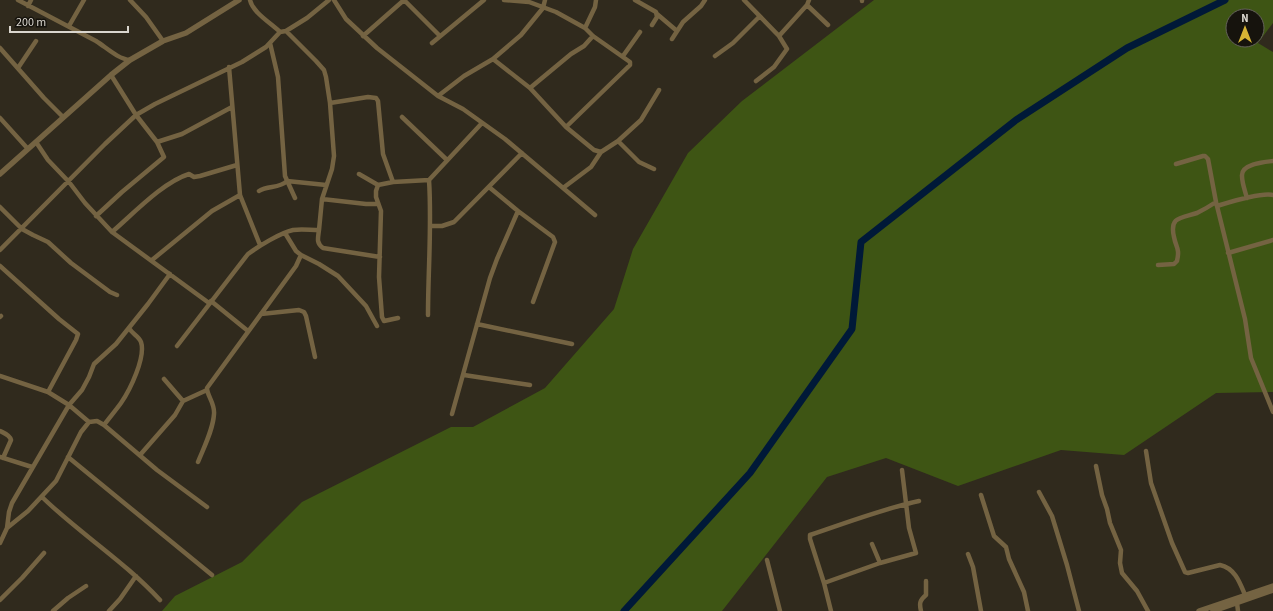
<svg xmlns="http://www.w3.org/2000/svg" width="1273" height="611" viewBox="0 0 1273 611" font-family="'Source Sans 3',sans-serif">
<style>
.green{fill:#3e5514;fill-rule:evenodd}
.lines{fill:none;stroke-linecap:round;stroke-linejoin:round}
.river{stroke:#001938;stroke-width:7}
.minor{stroke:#746342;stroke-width:4.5}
.tertiary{stroke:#746342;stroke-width:5.5}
</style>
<rect width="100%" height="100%" fill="#302a1d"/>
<path class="green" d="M 874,0 L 1273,0 L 1273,23 L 1258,43 L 1273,52 L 1273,392 L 1216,393 L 1124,455 L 1061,450 L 958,486 L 886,458 L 827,477 L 722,611 L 162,611 L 175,596 L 242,562 L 302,502 L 451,427 L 473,427 L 545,388 L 614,309 L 633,249 L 688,153 L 742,101 ZM 1233,16 L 1257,16 L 1257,40 L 1233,40 Z"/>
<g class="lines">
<path class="river" d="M 624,611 L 750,473 L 852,329 L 861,242 L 1016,120 L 1127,48 L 1225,0"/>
<path class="minor" d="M 18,0 L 96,41 C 107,48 118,59 130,60
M 130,0 L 146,17 L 163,41
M 250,0 C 253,13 271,23 280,32 L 286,31 L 316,61 L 324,70 L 326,77 L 330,103 L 334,156 L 332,169 L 322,199 L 319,230
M 334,0 L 346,19 L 377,48 L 438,96 L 463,109 L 505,139 L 595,215
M 404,0 L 440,36
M 504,0 L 529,2 L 556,12 L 585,28 L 593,36 L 630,62 L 630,65 L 566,127
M 635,0 L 656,12 L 657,17 L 652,25
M 744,0 L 779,36 L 787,49 L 774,67 L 756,81
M 862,1 L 862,0
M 807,5 L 828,25
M 28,6 L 31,0
M 657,14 L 677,31
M 69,26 L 84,0
M 585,28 L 595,7 L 596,0
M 286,31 L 307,18 L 329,0
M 363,36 L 404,0
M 779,36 L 807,5 L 809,0
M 672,39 L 683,22 L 701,6 L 705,0
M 270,43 L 278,77 L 285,176 L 295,198
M 432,43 L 484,0
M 0,48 L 44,98 L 63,117
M 623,56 L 640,32
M 715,56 L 733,43 L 759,17
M 493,59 L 530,88 L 566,127 L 594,150 L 601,152
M 229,67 L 240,195 L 260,245
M 18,68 L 36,41
M 530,88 L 571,54 L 584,46 L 593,36
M 438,96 L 464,76 L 493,59 L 521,35 L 543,8 L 545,0
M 330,103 L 368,97 L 376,98 L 378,101 L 383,154 L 393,182
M 402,117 L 447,160
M 0,118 L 28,149
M 618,141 L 639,162 L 654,169
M 36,142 L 48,160 L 69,182 L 85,203 L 112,232 L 209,303
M 157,142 L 182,134 L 232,107
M 1176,164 L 1203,156 L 1205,156 L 1208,159 L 1216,202
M 359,174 L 378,185
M 563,188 L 591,167 L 601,152 L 618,141 L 641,120 L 659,90
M 259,191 C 268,185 279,189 287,181 L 326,185
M 1247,198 C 1245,191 1242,183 1242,176 C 1241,164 1264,162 1273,161
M 322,199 L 366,204 L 378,204
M 1217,206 C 1230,202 1261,192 1273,195
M 0,207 L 22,229 L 33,235 L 48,242 L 71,263 L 110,292 L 117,295
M 518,211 L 553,237 L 555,242 L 533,302
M 96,216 L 122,192 L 164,157 L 157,142 L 136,115 L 111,75
M 431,226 L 442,226 L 454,222 L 522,153
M 112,232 C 133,214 163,182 189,174 L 194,177 L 200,176 L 237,165
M 285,233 L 296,251 L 301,255 L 319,264 L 338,276 L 366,306 L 377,326
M 0,250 L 105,144 L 136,115 L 155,104 L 242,62 L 266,47 L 280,32
M 1228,253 L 1273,240
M 152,260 L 212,211 L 240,195
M 1158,265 L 1174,264 L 1177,261 C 1180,248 1176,248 1174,237 C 1169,216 1182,218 1197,213 C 1203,210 1210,206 1216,202 L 1245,319 L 1251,358 L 1273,412
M 0,266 L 59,319 L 78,334 L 76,340 L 48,392
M 211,301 L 248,331
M 261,314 L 299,310 L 304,312 L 306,316 L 315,357
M 428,315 C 428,270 432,225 429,180 L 482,123
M 0,317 L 1,316
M 398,318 L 384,321 L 382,317 L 379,277 L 381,211 L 376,197 L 376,191 L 378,185 L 393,182 L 429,180
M 477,324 L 572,344
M 177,346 L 248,254 C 259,246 280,233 293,230 C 301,229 310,230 319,230 C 318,238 316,243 323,248 L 380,257
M 464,375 L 530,385
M 0,376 L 48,392 L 69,405 L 89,422 L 97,421 L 104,425 L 157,470 L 207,507
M 164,379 L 183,401
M 452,414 L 490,278 L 497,259 L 518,211 L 489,187
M 104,425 C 110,417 116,410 121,403 C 130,390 146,357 141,342 C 139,336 132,334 129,328
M 0,431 C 4,433 10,435 11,440 L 3,458
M 1146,451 L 1151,483 L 1172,543 L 1185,572 L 1188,573 L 1220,565 C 1235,568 1240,583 1245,595
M 140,455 L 175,415 L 183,401 L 207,390
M 0,457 L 32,467
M 68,457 L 212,575
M 198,462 C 204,447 213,430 214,414 C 215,403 207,396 207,388 L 296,266 L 301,255
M 1096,466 L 1102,495 L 1107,509 L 1110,523 L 1121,550 L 1120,563 L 1122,573 L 1137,591 L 1148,611
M 1039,492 L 1052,516 L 1067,565 L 1079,611
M 981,495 L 994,536 L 1006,547 L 1009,559 L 1024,592 L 1028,611
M 42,497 C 79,533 124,561 160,600
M 7,528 L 9,512 L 12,503 L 69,405 L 82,390 L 89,377 L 94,364 L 116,344 L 148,304 L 170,274
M 0,543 L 7,528 L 28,511 L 56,481 L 81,432 L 89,422
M 872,544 L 880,563
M 968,554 L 973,567 L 981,611
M 767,560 L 780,611
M 824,583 L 880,563 L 916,553 L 909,528 L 902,470
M 0,600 L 22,578 L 44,553
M 1237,603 L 1238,611
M 53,611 L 68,598 L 86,586
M 109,611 L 120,599 L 136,576
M 831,611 L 824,583 L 810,539 L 810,535 C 846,523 882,509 919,501
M 921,611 C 919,603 920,600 926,595 L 926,581"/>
<path class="tertiary" d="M 0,174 L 111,75 L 130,60 L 163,41 L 186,33 L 239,0
M 1199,611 L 1273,586
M 1213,611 L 1273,590"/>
</g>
<g transform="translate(1245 28)"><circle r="19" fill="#16130d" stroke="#64615a"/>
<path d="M0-3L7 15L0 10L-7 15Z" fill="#d7b434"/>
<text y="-6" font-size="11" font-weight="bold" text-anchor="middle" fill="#dad6ce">N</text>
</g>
<path d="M10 26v6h118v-6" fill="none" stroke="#dad6ce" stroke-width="2"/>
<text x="16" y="26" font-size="12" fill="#dad6ce" stroke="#16130d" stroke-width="3" paint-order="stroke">200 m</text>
</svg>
